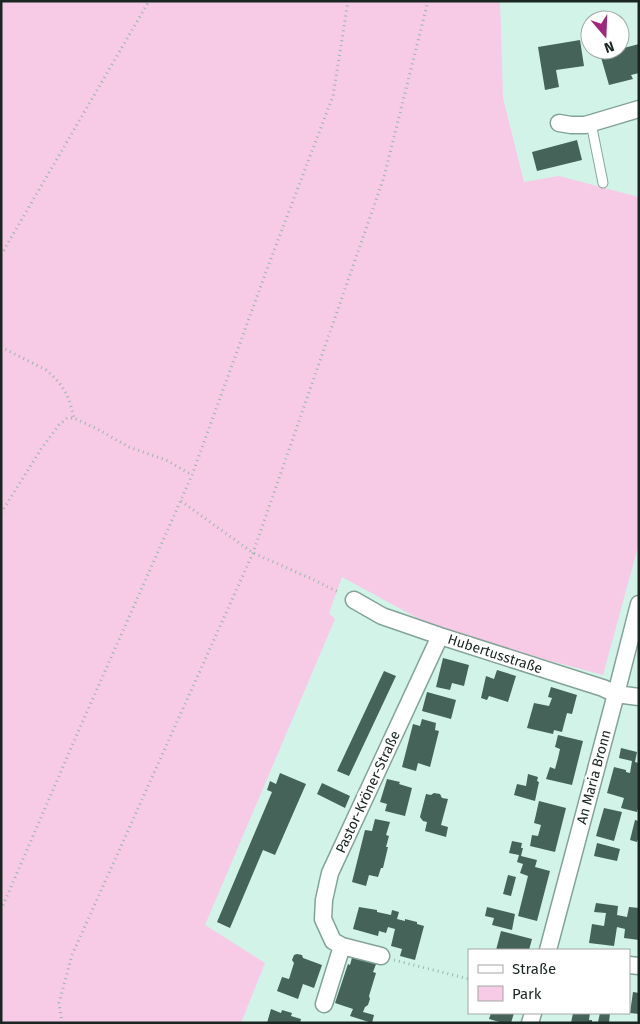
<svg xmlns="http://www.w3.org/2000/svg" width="640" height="1024" viewBox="0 0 640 1024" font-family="'Fira Sans',sans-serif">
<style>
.green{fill:#f7cae5}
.building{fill:#456359}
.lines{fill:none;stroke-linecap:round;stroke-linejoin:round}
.service-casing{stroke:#84a398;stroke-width:11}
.minor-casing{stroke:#84a398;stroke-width:19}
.path{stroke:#9ab5ac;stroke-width:3;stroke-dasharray:1 4;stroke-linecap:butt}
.service{stroke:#fff;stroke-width:9}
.minor{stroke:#fff;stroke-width:16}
.labels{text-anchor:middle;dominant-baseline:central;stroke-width:5;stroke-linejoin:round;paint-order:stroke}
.street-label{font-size:14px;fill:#192622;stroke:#fff}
</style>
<rect width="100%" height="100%" fill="#d2f4e8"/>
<path class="green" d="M 1,1 L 500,1 L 503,98 L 524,182 L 559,176 L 639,197 L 639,543 L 603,675 L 443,632 L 342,577 L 329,613 L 335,619 L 205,925 L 265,963 L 241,1023 L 1,1023 Z"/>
<path class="building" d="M 580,40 L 584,66 L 556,70 L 559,87 L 545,90 L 538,47 Z
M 639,44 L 639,73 L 631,75 L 633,79 L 609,85 L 600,54 L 615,50 L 620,50 L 620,49 Z
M 577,140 L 582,160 L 537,171 L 532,152 Z
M 443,658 L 469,665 L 464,686 L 452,683 L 450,690 L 436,687 Z
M 497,670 L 516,676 L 508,702 L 489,696 L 487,700 L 481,698 L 486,676 L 494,679 Z
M 384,671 L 396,676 L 349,776 L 337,771 Z
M 551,687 L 577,695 L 572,714 L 567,713 L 562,732 L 554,730 L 553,734 L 527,728 L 534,703 L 549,706 L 552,698 L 548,697 Z
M 427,692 L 456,700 L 451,719 L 422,711 Z
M 422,719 L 436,723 L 435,730 L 439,731 L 430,767 L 418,763 L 416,771 L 402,767 L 413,724 L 420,726 Z
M 558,735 L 583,741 L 572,785 L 546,779 L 550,767 L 555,769 L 558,758 L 560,749 L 555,747 Z
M 621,748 L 637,752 L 635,762 L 639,763 L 639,805 L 637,812 L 621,808 L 624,798 L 607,793 L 614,767 L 626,770 L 626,772 L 630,773 L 632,761 L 619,758 Z
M 280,773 L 306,784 L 275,855 L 263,850 L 230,928 L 217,922 L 272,792 L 267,790 L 270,781 L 276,784 Z
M 528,774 L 538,777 L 537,781 L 539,782 L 535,801 L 514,795 L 517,784 L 526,786 Z
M 387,779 L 400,782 L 399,784 L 412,788 L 405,816 L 385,811 L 387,804 L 380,802 Z
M 322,783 L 350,796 L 345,808 L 317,794 Z
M 434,793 L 440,794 L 442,798 L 448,799 L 441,825 L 448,827 L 446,837 L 425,831 L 427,822 L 423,821 L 420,817 L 426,794 L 431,795 Z
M 539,801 L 566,808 L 555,852 L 530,846 L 532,835 L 538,836 L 541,825 L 534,823 Z
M 604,808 L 622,812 L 614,841 L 596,836 Z
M 375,819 L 390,822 L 386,835 L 389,836 L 386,847 L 388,847 L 383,868 L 381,868 L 378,877 L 369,875 L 366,886 L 352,882 L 365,830 L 372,831 Z
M 635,820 L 639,821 L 639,836 L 637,842 L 630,840 Z
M 512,841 L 522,843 L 521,848 L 523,848 L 521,856 L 537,860 L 535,867 L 550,871 L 537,921 L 518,916 L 528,876 L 520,873 L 523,864 L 517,862 L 519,855 L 509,853 Z
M 597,843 L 620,849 L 617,861 L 594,856 Z
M 508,875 L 516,877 L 511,896 L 503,894 Z
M 596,903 L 618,906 L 617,915 L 627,917 L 629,907 L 639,908 L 639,940 L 624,938 L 625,929 L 617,927 L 614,946 L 589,943 L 592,924 L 604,926 L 606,913 L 594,912 Z
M 359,907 L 377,910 L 377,912 L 391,915 L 392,910 L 399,912 L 397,919 L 405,921 L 405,919 L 417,922 L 417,924 L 424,926 L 415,960 L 400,956 L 402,949 L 391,946 L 395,929 L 388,927 L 386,933 L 379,931 L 378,936 L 353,929 Z
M 487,907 L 515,914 L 512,930 L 492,925 L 494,918 L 485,916 Z
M 501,931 L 532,939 L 529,950 L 496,950 Z
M 297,954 L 302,955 L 303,958 L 322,965 L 314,988 L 303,984 L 298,999 L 277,991 L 282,977 L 289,979 L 294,963 L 292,960 L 294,955 Z
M 353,954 L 378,959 L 373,972 L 376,973 L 369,996 L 370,999 L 368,1005 L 365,1007 L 363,1012 L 374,1015 L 372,1023 L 350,1016 L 353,1009 L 335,1003 L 348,964 L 350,965 Z
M 633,992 L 639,993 L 639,1014 L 630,1013 Z
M 271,1009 L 281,1013 L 282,1010 L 292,1013 L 291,1016 L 301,1019 L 300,1023 L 267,1023 Z
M 491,1013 L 514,1013 L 511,1023 L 503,1023 L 489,1019 Z
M 573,1013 L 590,1013 L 589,1020 L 592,1020 L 592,1023 L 571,1023 Z
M 600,1013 L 610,1013 L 609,1023 L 598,1022 Z"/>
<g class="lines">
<g class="service-casing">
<path id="service" d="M 591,123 L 603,183"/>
</g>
<g class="minor-casing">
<path id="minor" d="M 559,123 L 571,125 L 585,125 L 639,109
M 354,600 L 382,616 L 440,636 L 603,688 L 616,694 L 639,697
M 548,950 L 616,694 L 639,604
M 381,956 L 342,946 L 333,941 L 323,919 L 324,900 L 330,873 L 440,636
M 629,965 L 639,966
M 324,1004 L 342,946
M 530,1023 L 533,1013"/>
</g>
<path class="path" d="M 1,255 L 149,1
M 1,347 L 46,370 C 64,385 69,396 74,418
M 181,501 L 253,553 L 312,579 L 340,593
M 1,513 L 41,449 L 59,425 L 67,418 L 74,418 L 99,430 L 129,447 L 166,460 L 192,475
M 1,910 L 78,732 L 192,475 L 267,269 L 333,96 L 348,1
M 394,960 L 469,979
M 62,1023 L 59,1003 L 72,955 L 253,553 L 384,177 L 428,1"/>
<use href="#service" class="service"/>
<use href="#minor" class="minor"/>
</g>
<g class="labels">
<g class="street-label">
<text transform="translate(495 654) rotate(18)">Hubertusstraße</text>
<text transform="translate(594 777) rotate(-75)">An Maria Bronn</text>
<text transform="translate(368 792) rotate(-65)">Pastor-Kröner-Straße</text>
</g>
</g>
<rect width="640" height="1024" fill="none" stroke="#192622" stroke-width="5"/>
<rect x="468" y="949" width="162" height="65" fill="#ffffff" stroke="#a3a8a7"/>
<rect x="478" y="965" width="25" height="8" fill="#ffffff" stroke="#a3a8a7"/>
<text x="512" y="974" font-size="15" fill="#192622">Straße</text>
<rect x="478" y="986" width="25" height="15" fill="#f7cae5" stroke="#a3a8a7"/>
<text x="512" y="999" font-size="15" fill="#192622">Park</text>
<g transform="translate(605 35) rotate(161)"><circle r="24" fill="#ffffff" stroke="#a3a8a7"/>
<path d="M0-4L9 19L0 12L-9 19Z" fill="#a0277e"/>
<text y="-8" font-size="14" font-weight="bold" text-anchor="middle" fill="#192622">N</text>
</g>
</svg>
